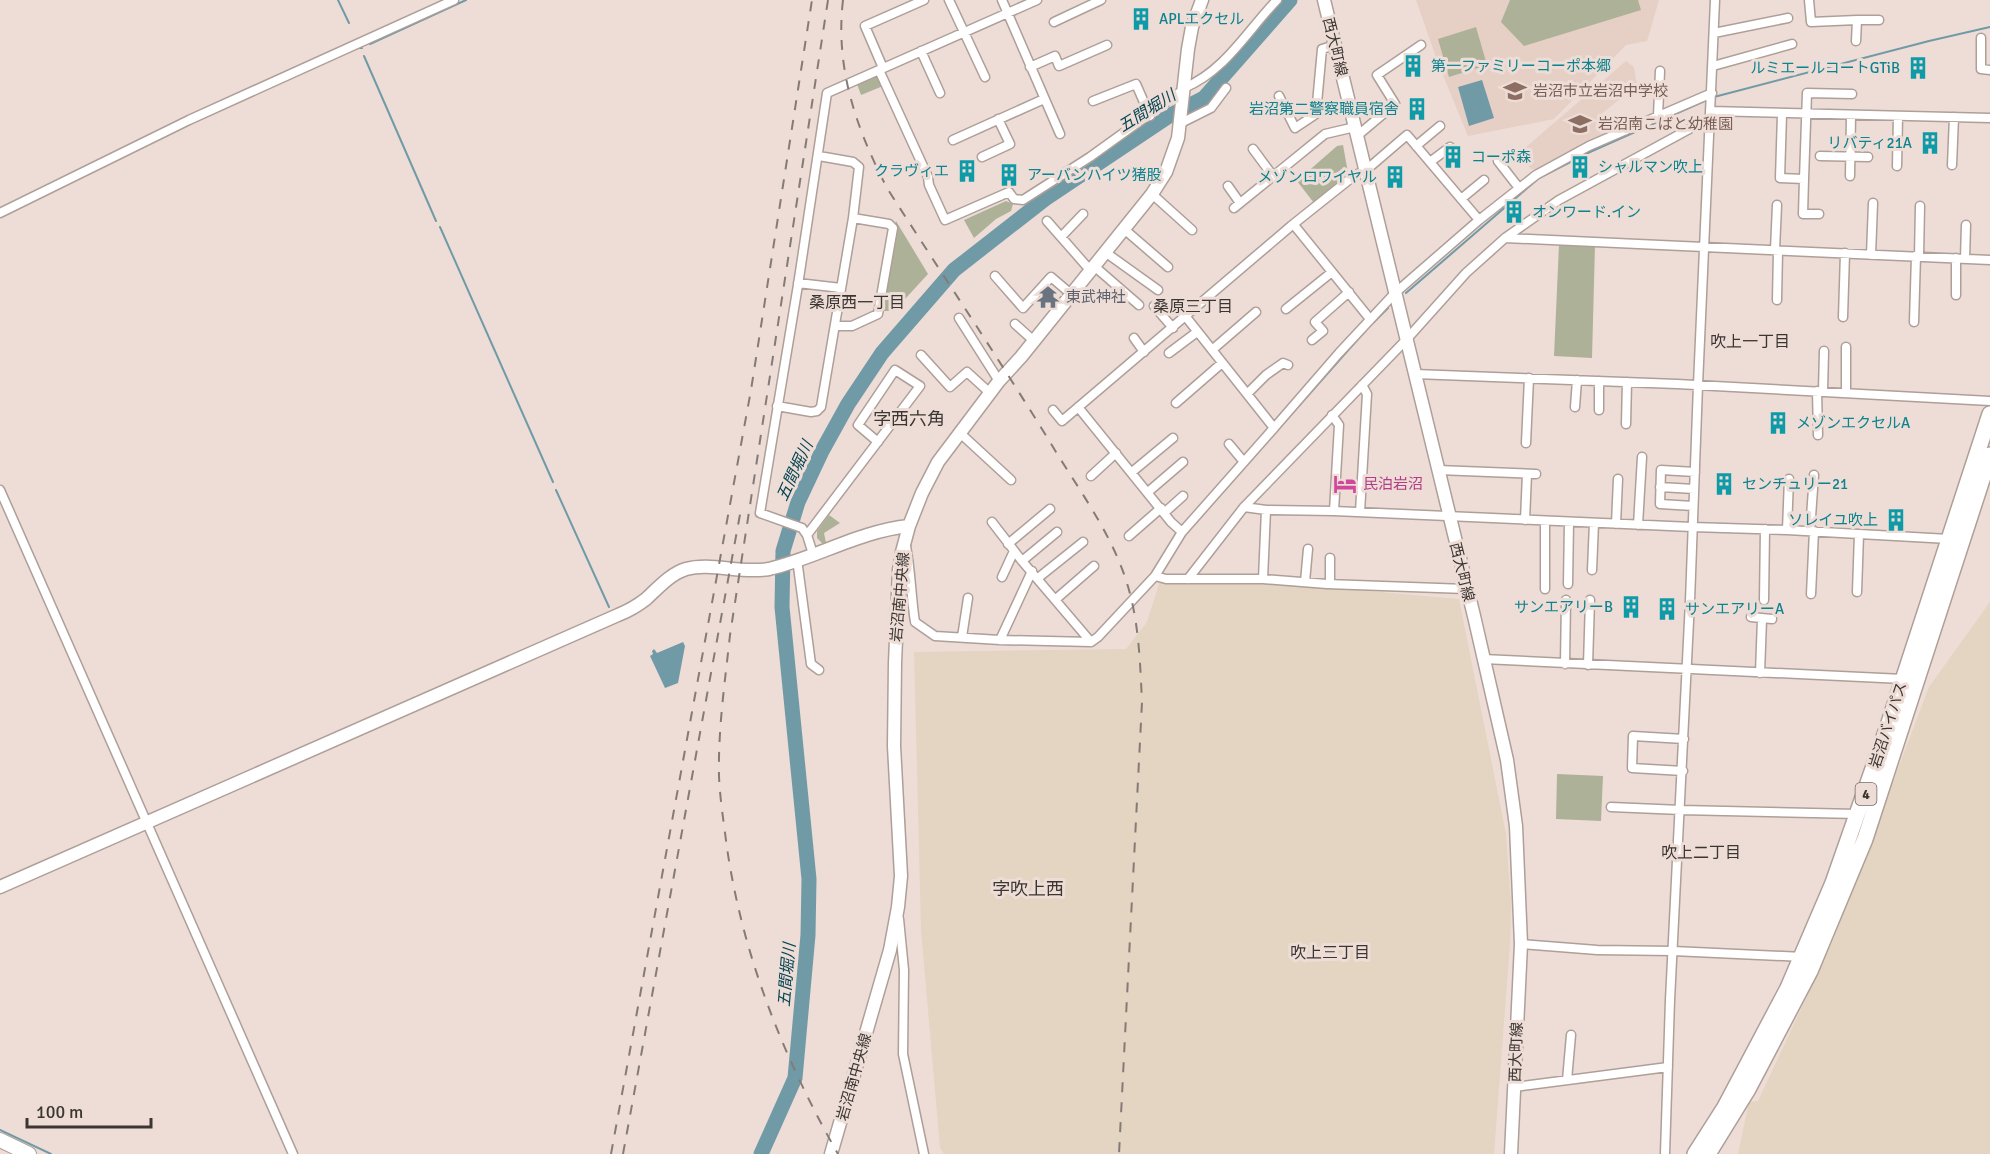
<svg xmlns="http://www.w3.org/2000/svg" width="1990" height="1154" viewBox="0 0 1990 1154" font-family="Signika,'Noto Sans JP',sans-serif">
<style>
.built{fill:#e6cfc4}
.industrial{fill:#e4d4c2}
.green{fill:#adb198}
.water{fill:#719aa7}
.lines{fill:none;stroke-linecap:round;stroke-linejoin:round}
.stream{stroke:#719aa7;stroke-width:2}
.river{stroke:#719aa7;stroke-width:15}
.street-casing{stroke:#ae9f98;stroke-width:11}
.secondary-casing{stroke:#ae9f98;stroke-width:15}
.primary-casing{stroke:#ae9f98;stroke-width:16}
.highway-casing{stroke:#ae9f98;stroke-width:18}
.street{stroke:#fff;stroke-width:8}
.secondary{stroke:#fff;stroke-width:12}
.primary{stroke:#fff;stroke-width:14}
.highway{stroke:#fff;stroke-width:15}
.rail{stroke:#857b76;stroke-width:2;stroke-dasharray:10 10;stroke-linecap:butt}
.labels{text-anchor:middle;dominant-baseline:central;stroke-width:6;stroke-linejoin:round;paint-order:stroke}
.shield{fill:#edddd6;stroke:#716864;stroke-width:1.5}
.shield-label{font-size:14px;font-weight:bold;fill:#3c3633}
.culture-label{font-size:15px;fill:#0d838f;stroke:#edddd6;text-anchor:start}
.street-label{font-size:15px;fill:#3c3633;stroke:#edddd6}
.education-label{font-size:15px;fill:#785e54;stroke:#edddd6;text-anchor:start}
.worship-label{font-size:15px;fill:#5b616d;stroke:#edddd6;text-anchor:start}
.hotel-label{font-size:15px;fill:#b23c85;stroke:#edddd6;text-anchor:start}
.water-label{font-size:16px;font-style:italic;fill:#064454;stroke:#edddd6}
.neighbourhood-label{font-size:16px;fill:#3c3633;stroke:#edddd6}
.quarter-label{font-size:18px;fill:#3c3633;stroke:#edddd6}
</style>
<rect width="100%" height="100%" fill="#edddd6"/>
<path class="built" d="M 1416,0 L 1659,0 L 1647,41 L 1626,45 L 1554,119 L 1468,136 L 1438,63 Z
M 1626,61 L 1634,67 L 1637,86 L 1601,114 L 1613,133 L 1543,169 L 1531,169 L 1519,153 Z"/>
<path class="industrial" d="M 1160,581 L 1299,585 L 1459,599 L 1506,834 L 1511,906 L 1510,944 L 1494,1154 L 944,1154 L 940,1148 L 921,930 L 914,652 L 1126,649 L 1147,622 Z
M 1990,602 L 1990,1154 L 1738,1154 L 1749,1102 L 1758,1101 L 1832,943 L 1929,687 Z"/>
<path class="green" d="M 1510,0 L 1638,0 L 1641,10 L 1524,46 L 1501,22 Z
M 1476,27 L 1487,65 L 1449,77 L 1438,39 Z
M 875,77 L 880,79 L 883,86 L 861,95 L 857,84 Z
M 1343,145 L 1348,173 L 1314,203 L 1297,181 L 1337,146 Z
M 1006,201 L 1013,204 L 1011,211 L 996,219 L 974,238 L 964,220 Z
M 896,221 L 928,274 L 894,311 L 881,311 Z
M 1559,245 L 1595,245 L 1592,358 L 1554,356 Z
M 829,515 L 840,523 L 824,533 L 826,543 L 823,544 L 817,538 L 817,531 Z
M 1557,774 L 1603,776 L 1601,821 L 1556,819 Z"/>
<path class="water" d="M 1482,80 L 1494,118 L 1469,126 L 1458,87 Z
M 683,642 L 685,646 L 678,683 L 665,688 L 650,656 L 653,654 L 652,651 L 654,649 L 657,653 Z"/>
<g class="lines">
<path class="stream" d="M 338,0 L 349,23
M 370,44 L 466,0
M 360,48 L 362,48
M 364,56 L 436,221
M 1714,97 L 1929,41 L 1990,27
M 440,227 L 553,482
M 1406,293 L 1539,178 L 1590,152 L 1709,99
M 1374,322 L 1388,308
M 556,490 L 609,607
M 1183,537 L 1366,330
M 0,1130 L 51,1154"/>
<path class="river" d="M 761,1154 L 795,1078 L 808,935 L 809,879 L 782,607 L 783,551 L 798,502 L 822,451 L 848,404 L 882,353 L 954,270 L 1045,199 L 1169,116 L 1204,98 L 1290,0"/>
<g class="street-casing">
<path id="street" d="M 949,0 L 985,77
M 1002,0 L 1060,134
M 1037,0 L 879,70 L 928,177 L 929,185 L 945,220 L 1009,192 L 1014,199 L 1023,200 L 1090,157 L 1183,90
M 1809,0 L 1811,22 L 1857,20 L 1856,41
M 1857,20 L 1879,20
M 1054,22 L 1101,0
M 1714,33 L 1788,18
M 1981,38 L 1981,69 L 1990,70
M 921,51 L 940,93
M 1713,66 L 1792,44
M 1030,67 L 1055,56 L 1059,66 L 1107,45
M 883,68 L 865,26 L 924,0
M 1184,88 C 1225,71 1247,31 1277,0
M 1279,96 L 1295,128 L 1316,114 L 1322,49 L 1335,45
M 1093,101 L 1136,84 L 1150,116
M 1710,111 L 1990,118
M 1782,114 L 1780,178 L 1804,179 L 1807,93 L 1852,94
M 1658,116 L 1660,71
M 1179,124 L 1211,108 L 1226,88
M 1357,136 L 1395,104 L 1377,75 L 1421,45
M 953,140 L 1044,99
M 1416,146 L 1440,126
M 1253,149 L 1273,176
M 1820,156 L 1868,157
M 982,157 L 1010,144 L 998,119
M 1498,161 L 1519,188
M 1430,162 L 1450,147
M 1952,165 L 1954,117
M 1897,166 L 1898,116
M 1850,176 L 1851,115
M 1804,179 L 1803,214 L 1819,214
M 1228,186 L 1240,203
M 1152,194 L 1192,230
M 1461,199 L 1484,180
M 1234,208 L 1325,134 L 1355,127
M 0,213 L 189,120 L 454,0
M 1047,221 L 1090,270
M 1294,225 L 1370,319
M 1124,229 L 1168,267
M 1061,237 L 1083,214
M 1505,238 L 1990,260
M 1775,250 L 1777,205
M 1105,252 L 1158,290
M 1871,255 L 1873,203
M 1919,257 L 1920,206
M 1965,259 L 1966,225
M 1094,266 L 1139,305
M 995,276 L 1023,308 L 1051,277 L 1071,294
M 798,283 L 841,288
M 1956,295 L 1956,258
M 1777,300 L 1778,251
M 1154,306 L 1173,328
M 1286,309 L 1332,272
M 1843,317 L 1845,253
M 959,318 L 999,381
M 1914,322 L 1916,256
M 1015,324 L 1034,341
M 835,326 L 852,326 L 878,314 L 893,228 L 889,224 L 853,218
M 1134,338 L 1144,352
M 1312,340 L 1323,331 L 1315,322 L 1349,292
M 1846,347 L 1846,392
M 1212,350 L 1256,312
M 1169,353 L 1197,332
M 921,355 L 950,387 L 967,372 L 990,393
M 1415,374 L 1677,384 L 1990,401
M 1599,381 L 1599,410
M 1817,391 L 1818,435
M 1823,391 L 1824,351
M 1247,394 L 1266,375 L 1283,363 L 1288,365
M 1176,403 L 1222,363
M 777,406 L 811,412 L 817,411 L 821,407 L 853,218 L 859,167 L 853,162 L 819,156
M 1575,407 L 1577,380
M 1053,410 L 1062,421 L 1291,226 L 1355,175 L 1365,171 L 1407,135 L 1479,220
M 1332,415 L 1339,425 L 1334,511
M 1626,424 L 1627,382
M 1274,428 L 1339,353 L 1395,293 L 1479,220 L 1536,175 L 1589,146 L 1712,93
M 960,433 L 1011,480
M 1526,443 L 1529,378
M 1229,444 L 1244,462
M 1438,470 L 1536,474
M 1132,472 L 1173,438
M 1091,476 L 1116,453
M 1660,487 L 1694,489
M 0,490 L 293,1154
M 1148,492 L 1183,462
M 1693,506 L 1660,504 L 1661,470 L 1695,472
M 1244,507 L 1266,510 L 1334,511 L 1692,527 L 1787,530 L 1949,539
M 1360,512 L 1367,394 L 1362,385
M 1164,513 L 1183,496
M 1525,520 L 1527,474
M 1545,521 L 1545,589
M 992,522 L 1022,561 L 1091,642
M 1616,524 L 1618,479
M 1638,525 L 1642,457
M 1787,530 L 1789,479
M 1810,531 L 1814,475
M 1182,532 L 1274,428 L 1186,317
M 807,535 L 920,386 L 895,370 L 858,425 L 878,442
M 1129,536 L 1161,508
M 1008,544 L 1050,509
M 906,546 C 911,571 911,597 915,622 L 935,636 L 1000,640 L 1091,642 L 1098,637 L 1155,576 L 1182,532 L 1171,522 L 1078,407
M 813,554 L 807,535 L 802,528 L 760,513 L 798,285 L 827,93 L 879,70
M 797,559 L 811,664 L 819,670
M 1022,561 L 1057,532
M 1592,570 L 1594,523
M 1155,576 L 1166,579 L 1263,579 L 1327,584 L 1466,589
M 1002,577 L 1014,551
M 1038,578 L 1083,542
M 1188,579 L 1244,507 L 1406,340 L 1466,273 L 1505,238 L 1559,200 L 1704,121 L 1710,121
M 1263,579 L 1266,510
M 1305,582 L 1308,549
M 1330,584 L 1330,558
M 1568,584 L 1569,522
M 1857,592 L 1859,534
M 1811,594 L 1814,531
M 1056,599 L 1094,566
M 1764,600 L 1765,529
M 1751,617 L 1772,619
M 962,637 L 968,598
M 1000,640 L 1032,571
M 1483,659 L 1903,679
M 1565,664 L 1566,600
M 1588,665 L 1590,600
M 1760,673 L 1762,619
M 1683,771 L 1632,768 L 1633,736 L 1684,739
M 1611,807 L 1681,810 L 1858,814
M 899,919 L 904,970 L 903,1054 L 924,1154
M 1521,944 L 1597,950 L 1673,951 L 1803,957
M 1567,1080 L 1571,1035
M 1515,1087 L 1668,1067
M 1665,1154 L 1670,1000 L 1690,601 L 1698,385 L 1715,0"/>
</g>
<g class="secondary-casing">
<path id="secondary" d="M 1324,0 L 1474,616 L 1507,760 L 1516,826 L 1521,944 L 1511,1154
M 0,887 L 618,615 C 628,611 637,606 646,599 C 658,588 670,574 686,569 C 711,562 741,574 769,569 C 816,558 860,531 909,526
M 831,1154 L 890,950 L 898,907 L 901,876 L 894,746 L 895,663 L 899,570 L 902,552 L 909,526 L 922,493 L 938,462 L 999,381 L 1021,357 L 1152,194 L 1166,172 L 1178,138 L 1188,49 L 1192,27 L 1202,0"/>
</g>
<g class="primary-casing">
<path id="primary" d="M 0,1140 L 29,1154"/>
</g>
<g class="highway-casing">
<path id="highway" d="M 1695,1154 L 1725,1107 L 1788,988 L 1833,883 L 1888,726 L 1990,414
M 1708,1154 L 1748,1089 L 1810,971 L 1865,839 L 1990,455"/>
</g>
<use href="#street" class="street"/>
<use href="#secondary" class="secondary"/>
<use href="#primary" class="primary"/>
<use href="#highway" class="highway"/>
<path class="rail" d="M 828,0 L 730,635 C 725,682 718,728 719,776 C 720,800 724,824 727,848 C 743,957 784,1059 838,1154
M 843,0 C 835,68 856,128 887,188 C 943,276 1002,363 1056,452 C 1082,494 1111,534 1126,580 C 1139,620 1140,661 1142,702 L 1119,1154
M 611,1154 L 751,390 L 812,0
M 623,1154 L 741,509"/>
</g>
<defs>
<g id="building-bare" transform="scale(1.8)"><path d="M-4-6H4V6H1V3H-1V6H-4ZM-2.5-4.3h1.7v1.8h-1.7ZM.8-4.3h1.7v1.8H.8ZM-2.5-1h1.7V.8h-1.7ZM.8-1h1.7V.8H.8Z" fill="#0f9aa8" stroke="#edddd6" stroke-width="2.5" paint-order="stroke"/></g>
<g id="school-bare" transform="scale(1.8)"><path d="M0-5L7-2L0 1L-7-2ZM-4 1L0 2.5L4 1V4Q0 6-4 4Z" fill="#8d6e63" stroke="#edddd6" stroke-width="2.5" paint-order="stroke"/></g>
<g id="temple-bare" transform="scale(1.8)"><path d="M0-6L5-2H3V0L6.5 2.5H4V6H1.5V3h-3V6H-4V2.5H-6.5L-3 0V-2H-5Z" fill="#6b7280" stroke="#edddd6" stroke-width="2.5" paint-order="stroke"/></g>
<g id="hotel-bare" transform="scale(1.8)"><path d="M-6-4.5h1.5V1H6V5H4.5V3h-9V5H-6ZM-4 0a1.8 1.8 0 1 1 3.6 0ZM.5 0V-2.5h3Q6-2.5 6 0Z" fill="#d1479c" stroke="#edddd6" stroke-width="2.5" paint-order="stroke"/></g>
</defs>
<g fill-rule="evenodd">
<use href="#building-bare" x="1141" y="19"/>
<use href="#building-bare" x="1413" y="66"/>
<use href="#building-bare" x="1918" y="68"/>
<use href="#school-bare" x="1515" y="91"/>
<use href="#building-bare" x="1417" y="109"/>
<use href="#school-bare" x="1580" y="124"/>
<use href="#building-bare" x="1930" y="143"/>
<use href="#building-bare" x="1453" y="157"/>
<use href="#building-bare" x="1580" y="167"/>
<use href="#building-bare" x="967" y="171"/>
<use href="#building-bare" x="1009" y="175"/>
<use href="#building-bare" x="1395" y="177"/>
<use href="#building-bare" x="1514" y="212"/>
<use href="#temple-bare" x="1048" y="297"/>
<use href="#building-bare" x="1778" y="423"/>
<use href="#hotel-bare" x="1345" y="484"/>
<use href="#building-bare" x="1724" y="484"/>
<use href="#building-bare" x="1896" y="520"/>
<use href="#building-bare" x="1631" y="607"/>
<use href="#building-bare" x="1667" y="609"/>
</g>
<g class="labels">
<rect class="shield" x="1855.5" y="783" width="21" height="22" rx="4.5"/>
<g class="shield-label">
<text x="1866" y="794">4</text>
</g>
<g class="culture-label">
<text x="1159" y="19">APLエクセル</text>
<text x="1431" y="66">第一ファミリーコーポ本郷</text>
<text x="1900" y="68" text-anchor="end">ルミエールコートGTiB</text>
<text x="1399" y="109" text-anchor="end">岩沼第二警察職員宿舎</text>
<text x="1912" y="143" text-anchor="end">リバティ21A</text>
<text x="1471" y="157">コーポ森</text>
<text x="1598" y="167">シャルマン吹上</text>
<text x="949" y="171" text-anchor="end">クラヴィエ</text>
<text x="1027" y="175">アーバンハイツ猪股</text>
<text x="1377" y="177" text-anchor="end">メゾンロワイヤル</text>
<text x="1532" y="212">オンワード.イン</text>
<text x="1796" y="423">メゾンエクセルA</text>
<text x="1742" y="484">センチュリー21</text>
<text x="1878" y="520" text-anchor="end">ソレイユ吹上</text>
<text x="1613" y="607" text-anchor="end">サンエアリーB</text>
<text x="1685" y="609">サンエアリーA</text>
</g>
<g class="street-label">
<text transform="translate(1335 47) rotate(76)">西大町線</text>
<text transform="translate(1462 572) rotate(76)">西大町線</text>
<text transform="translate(900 597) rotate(-85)">岩沼南中央線</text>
<text transform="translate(1888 725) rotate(-72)">岩沼バイパス</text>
<text transform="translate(1516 1052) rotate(-88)">西大町線</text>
<text transform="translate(854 1077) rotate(-74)">岩沼南中央線</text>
</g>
<g class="education-label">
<text x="1533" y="91">岩沼市立岩沼中学校</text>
<text x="1598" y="124">岩沼南こばと幼稚園</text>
</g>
<g class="worship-label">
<text x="1066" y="297">東武神社</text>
</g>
<g class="hotel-label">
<text x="1363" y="484">民泊岩沼</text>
</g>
<g class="water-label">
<text transform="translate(1147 111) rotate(-32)">五間堀川</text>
<text transform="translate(795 471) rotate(-65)">五間堀川</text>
<text transform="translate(787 975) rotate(-85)">五間堀川</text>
</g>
<g class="neighbourhood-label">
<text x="857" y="303">桑原西一丁目</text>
<text x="1193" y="307">桑原三丁目</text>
<text x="1750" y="342">吹上一丁目</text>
<text x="1701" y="853">吹上二丁目</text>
<text x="1330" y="953">吹上三丁目</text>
</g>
<g class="quarter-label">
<text x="909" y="419">字西六角</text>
<text x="1028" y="889">字吹上西</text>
</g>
</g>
<path d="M27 1118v9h124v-9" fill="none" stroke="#3c3633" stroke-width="3"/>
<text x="36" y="1118" font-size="18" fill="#3c3633" stroke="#edddd6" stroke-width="4.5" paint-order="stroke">100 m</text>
</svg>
